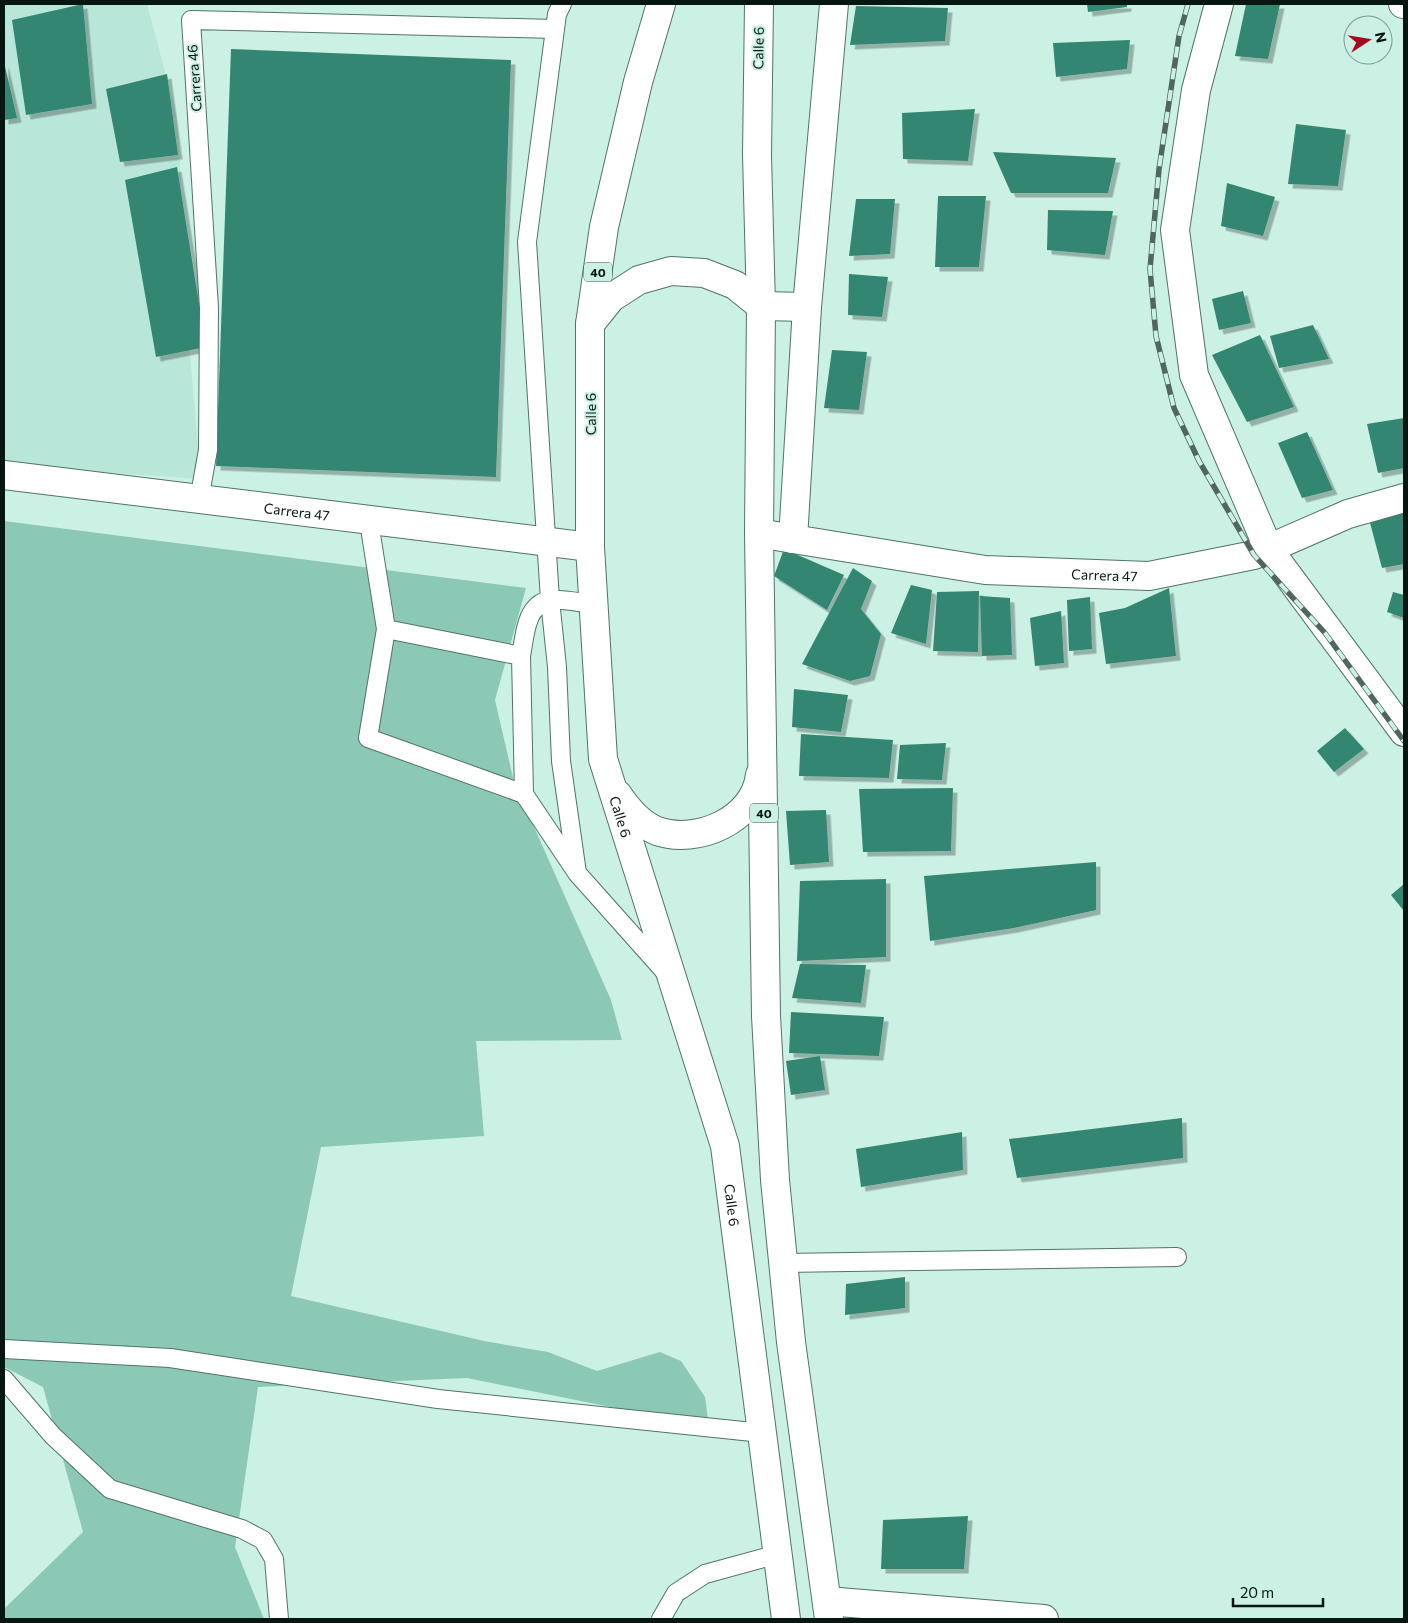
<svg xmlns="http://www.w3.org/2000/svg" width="1408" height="1623" viewBox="0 0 1408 1623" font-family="Commissioner,sans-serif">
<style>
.built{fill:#b8e6d8}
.green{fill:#8cc8b6}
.building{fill:#338672;filter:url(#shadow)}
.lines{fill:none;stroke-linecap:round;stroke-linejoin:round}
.lane-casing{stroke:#527369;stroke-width:20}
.street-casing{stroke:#527369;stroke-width:30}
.secondary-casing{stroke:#527369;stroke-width:30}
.highway-casing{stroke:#527369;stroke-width:30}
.lane{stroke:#fff;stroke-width:18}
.street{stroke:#fff;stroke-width:28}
.secondary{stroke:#fff;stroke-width:28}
.highway{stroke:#fff;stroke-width:28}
.rail-casing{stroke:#50665f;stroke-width:5.5}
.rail{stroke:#cbf0e4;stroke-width:4;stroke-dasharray:11;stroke-linecap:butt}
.labels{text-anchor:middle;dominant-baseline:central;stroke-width:4;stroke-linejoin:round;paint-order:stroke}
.shield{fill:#cbf0e4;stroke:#425751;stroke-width:1}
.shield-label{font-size:12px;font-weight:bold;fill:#081612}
.street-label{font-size:14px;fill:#081612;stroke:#cbf0e4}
</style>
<defs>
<filter id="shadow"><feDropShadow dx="4.5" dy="4.5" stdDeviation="0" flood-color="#0004"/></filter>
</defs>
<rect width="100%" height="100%" fill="#cbf0e4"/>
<path class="built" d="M 4,4 L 147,4 L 177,117 L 190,355 L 201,479 L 4,466 Z"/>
<path class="green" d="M 4,521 L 526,588 L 495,700 L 514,782 L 611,1000 L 622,1040 L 476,1041 L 484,1136 L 321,1147 L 291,1296 L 484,1341 L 548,1352 L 597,1371 L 660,1352 L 681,1361 L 705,1397 L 709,1427 L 467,1378 L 258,1387 L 235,1547 L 264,1619 L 4,1619 L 4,1609 L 83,1532 L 43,1387 L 4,1367 Z"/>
<path class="building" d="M 83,4 L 92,104 L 26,115 L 12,20 Z
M 1087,4 L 1127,4 L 1127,7 L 1088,12 Z
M 1246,4 L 1280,4 L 1268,59 L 1235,56 Z
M 856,6 L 948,8 L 945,41 L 850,45 Z
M 1130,40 L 1127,69 L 1056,77 L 1053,43 Z
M 231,49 L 511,60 L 496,477 L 216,466 Z
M 4,62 L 17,118 L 4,120 Z
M 167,74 L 178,155 L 120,162 L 106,89 Z
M 975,109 L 968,161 L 903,159 L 902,113 Z
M 1296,124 L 1346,130 L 1338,186 L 1288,184 Z
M 993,152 L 1116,158 L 1108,193 L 1011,193 Z
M 177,167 L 206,347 L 156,357 L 125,180 Z
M 1227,183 L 1275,197 L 1263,236 L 1221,226 Z
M 938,196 L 986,196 L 979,267 L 935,267 Z
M 856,199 L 895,199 L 890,254 L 849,256 Z
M 1048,210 L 1113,211 L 1105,255 L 1047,250 Z
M 849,274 L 888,277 L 882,317 L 848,315 Z
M 1243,291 L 1251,323 L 1219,330 L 1212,299 Z
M 1313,325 L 1329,359 L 1279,368 L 1270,336 Z
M 1260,335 L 1294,407 L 1247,422 L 1212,355 Z
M 832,350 L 867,352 L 859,410 L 824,408 Z
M 1404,418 L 1404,468 L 1378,473 L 1367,424 Z
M 1307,432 L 1333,490 L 1302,498 L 1278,443 Z
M 1404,511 L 1404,564 L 1382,568 L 1369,519 Z
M 784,549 L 844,575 L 827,610 L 774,576 Z
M 853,568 L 872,581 L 861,609 L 881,634 L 870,676 L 850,681 L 802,664 Z
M 911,585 L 932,590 L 926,644 L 891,633 Z
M 1169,588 L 1176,656 L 1106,664 L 1099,613 L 1125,608 Z
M 979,591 L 978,652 L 933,651 L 937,592 Z
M 1393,592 L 1404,595 L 1404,618 L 1387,612 Z
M 980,596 L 1010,598 L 1012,655 L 982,656 Z
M 1090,597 L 1092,649 L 1069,651 L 1067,600 Z
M 1061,611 L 1064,663 L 1035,666 L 1030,618 Z
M 794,689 L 848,695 L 841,732 L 792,727 Z
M 1345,728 L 1364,749 L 1334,772 L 1317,751 Z
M 801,734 L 893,740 L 889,778 L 799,776 Z
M 946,743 L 942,780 L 897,779 L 900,745 Z
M 953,788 L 951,851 L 863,852 L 859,789 Z
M 826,810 L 829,862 L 790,865 L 786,811 Z
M 1096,862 L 1096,910 L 1014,928 L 930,941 L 924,876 Z
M 886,879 L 886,957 L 797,961 L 800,881 Z
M 1404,884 L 1404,911 L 1391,895 Z
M 800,964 L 866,965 L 861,1003 L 792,998 Z
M 791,1012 L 884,1017 L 879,1056 L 789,1053 Z
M 820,1056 L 825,1090 L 791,1095 L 786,1061 Z
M 1182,1118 L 1183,1158 L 1017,1178 L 1009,1139 Z
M 962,1132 L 963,1170 L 861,1187 L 856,1149 Z
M 905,1277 L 905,1308 L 845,1315 L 846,1284 Z
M 968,1516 L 964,1569 L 881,1569 L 883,1520 Z"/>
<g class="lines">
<g class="lane-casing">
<path id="lane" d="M 562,4 L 557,14 L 527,242 L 550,600 L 557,667 L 561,761 L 577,873
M 199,500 L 208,450 L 209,308 L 191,20 L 555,29
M 369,522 L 386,629 L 521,656 C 525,636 525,606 549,600 C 559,598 582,603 592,604
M 386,629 L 368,738 L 524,794 L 577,873 L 667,974
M 521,656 L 524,794
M 783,1263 L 1177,1257
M 4,1349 L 170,1358 L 438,1399 L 762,1433
M 4,1379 L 53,1436 L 110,1489 L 242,1529 L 263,1540 L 274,1559 L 279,1619
M 661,1619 L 676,1593 L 705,1574 L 778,1554"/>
</g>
<g class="street-casing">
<g id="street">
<path d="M 1219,4 L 1196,90 L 1175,230 L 1194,375 L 1269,550 L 1404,732"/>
<path d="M 1403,4 L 1404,4"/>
<path id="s1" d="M 793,539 L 985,570 L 1149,576 L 1254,555 L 1348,514 L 1404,498"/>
<path d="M 827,1601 L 1044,1619"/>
</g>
</g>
<g class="secondary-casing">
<g id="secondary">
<path id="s2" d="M 4,475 L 590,547"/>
<path d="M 759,533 L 793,539 L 807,307 L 834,4"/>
</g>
</g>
<g class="highway-casing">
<g id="highway">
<path id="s3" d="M 661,4 L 638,82 L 604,227 L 590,324 L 590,547 L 603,759 L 725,1146 L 786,1619"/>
<path d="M 759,4 L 757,155 L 761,306 L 759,533 L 766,1016 L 775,1180 L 791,1342 L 829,1619"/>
<path d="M 590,324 L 611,298 L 639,280 L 671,271 L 704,273 L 735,285 L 761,306 L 807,307"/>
<path d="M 618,795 C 628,810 640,824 657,831 C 697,845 755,820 760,775"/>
</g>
</g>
<use href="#lane" class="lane"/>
<use href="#street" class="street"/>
<use href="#secondary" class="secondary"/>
<use href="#highway" class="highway"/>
<g class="rail-casing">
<path id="rail" d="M 1188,4 L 1179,36 L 1159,169 L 1150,269 L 1156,336 L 1174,408 L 1199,461 L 1254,555 L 1325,633 L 1404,741"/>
</g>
<use href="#rail" class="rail"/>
</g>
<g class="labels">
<g class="shield">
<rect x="584" y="262.5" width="28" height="19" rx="4"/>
<rect x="750" y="803.5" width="28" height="19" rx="4"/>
</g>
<g class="shield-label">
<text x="598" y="272">40</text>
<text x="764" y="813">40</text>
</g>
<g class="street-label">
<text transform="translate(758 48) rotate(-89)">Calle 6</text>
<text transform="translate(194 78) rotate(-94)">Carrera 46</text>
<text transform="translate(590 414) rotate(-90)">Calle 6</text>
<text stroke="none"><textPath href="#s2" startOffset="295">Carrera 47</textPath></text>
<text stroke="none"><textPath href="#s1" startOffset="314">Carrera 47</textPath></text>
<text stroke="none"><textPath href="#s3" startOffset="824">Calle 6</textPath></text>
<text stroke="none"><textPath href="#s3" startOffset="1229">Calle 6</textPath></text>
</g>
</g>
<rect width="1408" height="1623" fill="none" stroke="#081612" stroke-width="10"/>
<g transform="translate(1368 40) rotate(78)"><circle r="24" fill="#cbf0e4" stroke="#7d9990"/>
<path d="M0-4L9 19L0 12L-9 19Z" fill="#a4091d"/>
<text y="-8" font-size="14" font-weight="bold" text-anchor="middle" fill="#081612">N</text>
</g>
<path d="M1233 1598v8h90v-8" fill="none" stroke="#081612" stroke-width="2.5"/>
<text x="1240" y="1598" font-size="15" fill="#081612" stroke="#cbf0e4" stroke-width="4" paint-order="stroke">20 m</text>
</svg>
